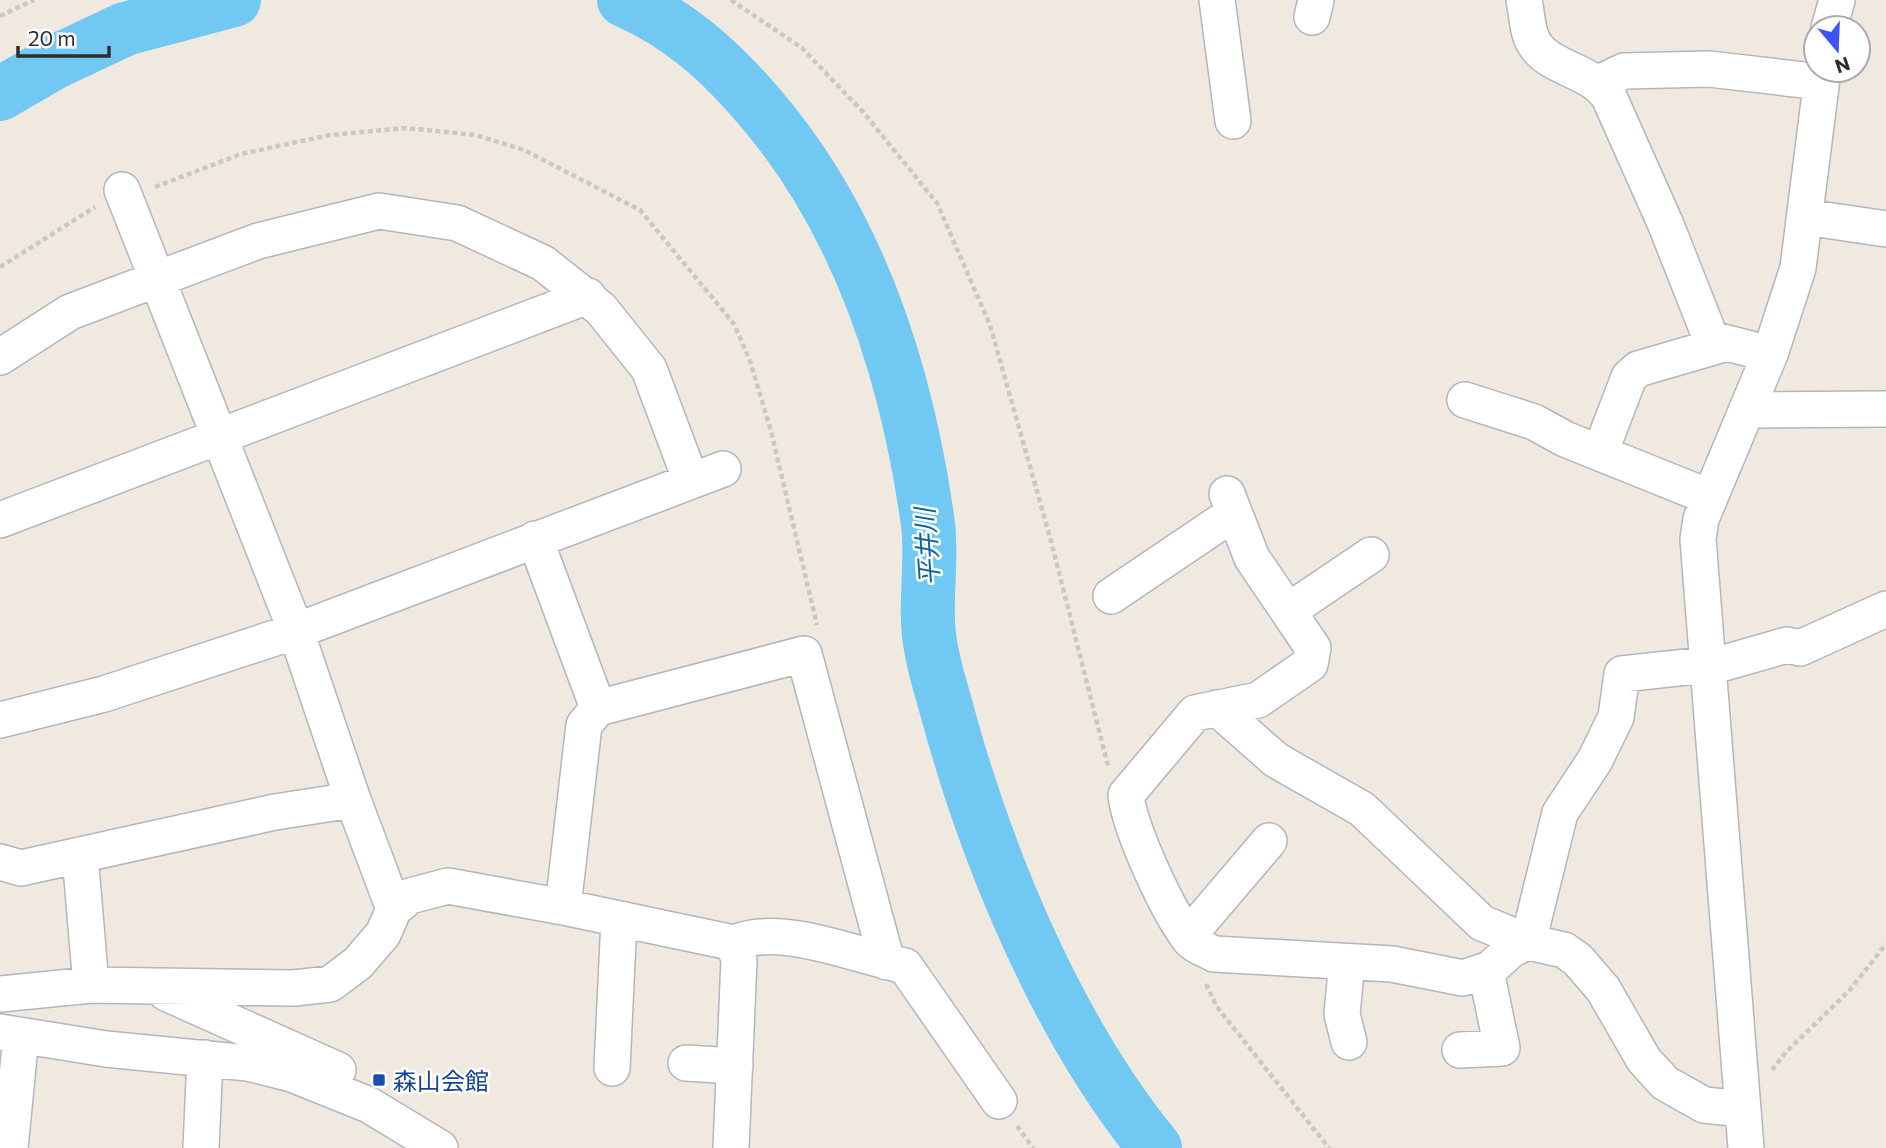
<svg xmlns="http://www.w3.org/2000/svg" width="1886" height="1148" viewBox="0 0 1886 1148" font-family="Commissioner,'Noto Sans JP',sans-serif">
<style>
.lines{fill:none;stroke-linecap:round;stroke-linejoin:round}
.river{stroke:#70c8f3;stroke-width:54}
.minor-casing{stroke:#b3b5c1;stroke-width:38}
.path{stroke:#c8c8c8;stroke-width:4.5;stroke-dasharray:5 3.5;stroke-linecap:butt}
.minor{stroke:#fff;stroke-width:35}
.transit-dot{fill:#1a4fb4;stroke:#fff;stroke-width:2.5}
.labels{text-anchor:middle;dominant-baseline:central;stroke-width:5;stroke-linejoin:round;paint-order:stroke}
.transit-label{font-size:24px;fill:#164399;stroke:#fff;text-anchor:start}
.water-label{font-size:26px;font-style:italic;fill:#0966a5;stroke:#fff}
</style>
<rect width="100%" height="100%" fill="#efe9df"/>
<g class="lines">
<path class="river" d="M 624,0 C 679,24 718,59 757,104 C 859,221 907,372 928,524 C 933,564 923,608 931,648 C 935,672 943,695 949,718 C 989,863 1059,1031 1155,1148
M 0,94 L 55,62 L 125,29 L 234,0"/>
<g class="minor-casing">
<path id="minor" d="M 1217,0 L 1233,121
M 1524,0 C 1527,13 1527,32 1534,43 C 1550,70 1589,68 1609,97 L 1666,225 L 1711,339 L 1770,354
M 1312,17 L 1316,0
M 1829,28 L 1837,0
M 1599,83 L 1624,71 L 1709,69 L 1821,82
M 122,190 L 296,631 L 353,800 L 394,909
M 1805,217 L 1886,229
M 0,357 L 70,312 L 258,241 L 379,211 L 457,223 L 543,263 L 601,309 L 649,369 L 691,481
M 1465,400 L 1534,422 L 1565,439 L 1709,497
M 1747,410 L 1886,409
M 1600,453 L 1629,377 L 1638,369 L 1727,343
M 1227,494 L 1252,558 L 1313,648 L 1310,664 L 1258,700 L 1195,713 L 1126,795 C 1130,830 1168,912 1190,940 C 1195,946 1207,950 1214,954 L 1392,964 L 1463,978 L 1490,969 L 1512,949 L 1528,942 L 1560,813 L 1595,760 L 1616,717 L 1622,674 L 1724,663 L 1787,645 L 1800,648 L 1886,609
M 0,520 L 588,296
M 535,539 L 598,708 L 584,725 L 563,907 L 734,943 C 782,923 854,955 905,966 L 999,1101
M 1111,596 L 1234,513
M 1288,611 L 1371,555
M 598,708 L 804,654 L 887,962
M 1217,708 L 1276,760 L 1362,809 L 1482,923 L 1528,942 L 1564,950 L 1578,960 L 1603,989 L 1644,1060 L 1665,1083 L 1704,1105 L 1742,1109
M 0,720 L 104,694 L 296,631 L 723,469
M 80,855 L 91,985
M 0,862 L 21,868 L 275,812 L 353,800
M 1188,936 L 1269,841
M 1347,962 L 1342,1014 L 1349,1042
M 166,993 L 338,1070
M 0,994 L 91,985 L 294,988 L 330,984 L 358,963 L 383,934 L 394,909 L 410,896 L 448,886 L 563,907
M 0,1032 L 106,1049 L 248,1063 L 292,1074 L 369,1105 L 440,1148
M 1460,1050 L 1502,1048 L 1486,971
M 686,1063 L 735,1066
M 612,1068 L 619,919
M 10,1148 L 21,1036
M 201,1148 L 205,1058
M 731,1148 L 739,960 L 734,943
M 1746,1148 L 1698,539 L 1701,519 L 1770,354 L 1798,268 L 1823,70"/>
</g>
<path class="path" d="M 731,0 L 802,48 L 863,112 L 937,203 L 990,325 L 1051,541 L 1108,766
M 0,16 L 34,0
M 155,187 L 241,154 L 330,135 L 406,128 L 476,135 L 524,150 L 640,210 L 734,324 L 750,361 L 771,431 L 817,625
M 0,267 L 95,207
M 1206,984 L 1217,1007 L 1329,1148
M 1772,1070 L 1786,1052 L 1849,991 L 1886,944
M 1017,1126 L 1033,1148"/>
<use href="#minor" class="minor"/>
</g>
<rect class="transit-dot" x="372" y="1073" width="14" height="14" rx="3.5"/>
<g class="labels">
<g class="transit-label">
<text x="393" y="1080">森山会館</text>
</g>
<g class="water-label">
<text transform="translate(926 547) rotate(-94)">平井川</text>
</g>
</g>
<g transform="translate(1837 49) rotate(161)"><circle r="33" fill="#ffffff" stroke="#ababab" stroke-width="2"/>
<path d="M0-5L12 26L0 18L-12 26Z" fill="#3c54ff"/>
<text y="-10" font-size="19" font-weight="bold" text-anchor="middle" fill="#2d2d2d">N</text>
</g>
<path d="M18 46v10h91v-10" fill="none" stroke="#2d2d2d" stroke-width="3.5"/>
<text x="28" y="46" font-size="21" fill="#2d2d2d" stroke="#ffffff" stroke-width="5" paint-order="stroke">20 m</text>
</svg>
